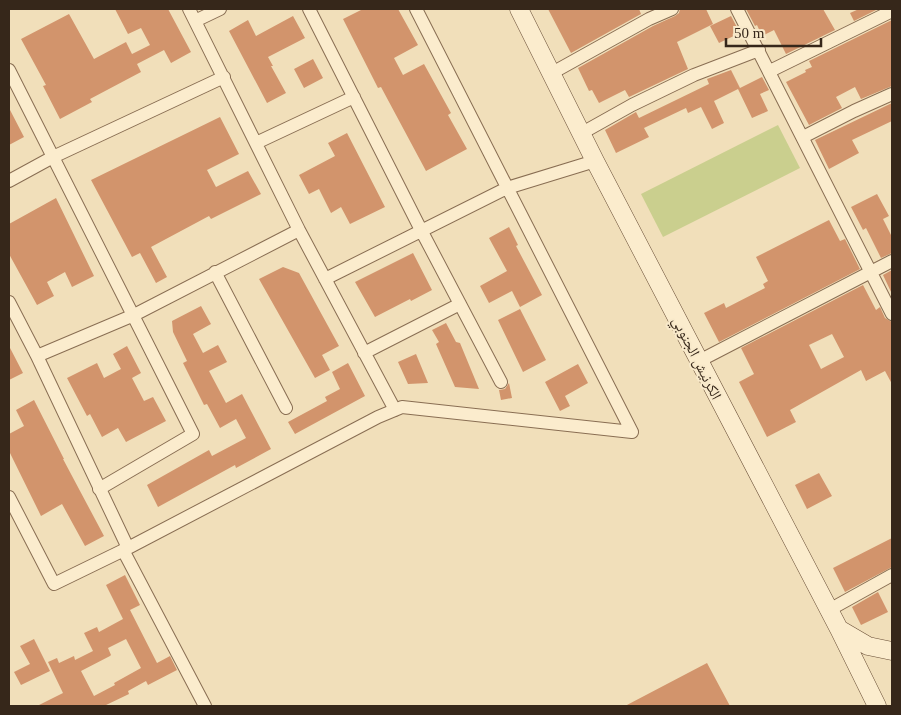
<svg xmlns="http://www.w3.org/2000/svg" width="901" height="715" viewBox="0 0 901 715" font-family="'Times New Roman','Noto Naskh Arabic',serif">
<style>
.green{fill:#cacf8e}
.building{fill:#d2946c;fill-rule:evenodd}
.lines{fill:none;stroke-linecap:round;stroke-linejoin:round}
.street-casing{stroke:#896e53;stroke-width:14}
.secondary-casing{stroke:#6a4f37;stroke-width:19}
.street{stroke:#fbeccd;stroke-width:12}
.secondary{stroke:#fbeccd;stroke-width:18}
.labels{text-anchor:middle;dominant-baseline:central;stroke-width:4;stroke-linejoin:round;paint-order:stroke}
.street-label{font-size:15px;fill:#36271a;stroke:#f8e9ca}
</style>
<rect width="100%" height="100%" fill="#f1dfba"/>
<path class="green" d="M 778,125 L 800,168 L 663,237 L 641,194 Z"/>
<path class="building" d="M 115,9 L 168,9 L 191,52 L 171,63 L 164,50 L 137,64 L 141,72 L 90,99 L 92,102 L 60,119 L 43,86 L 46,85 L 21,39 L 69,14 L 94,59 L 126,42 L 132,54 L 150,45 L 141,28 L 128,34 Z
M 363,9 L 398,9 L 418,45 L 394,58 L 403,75 L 424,64 L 451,113 L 448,115 L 467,149 L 426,171 L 381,87 L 378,88 L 343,19 Z
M 548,9 L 639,9 L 641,14 L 571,53 Z
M 680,9 L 706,9 L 713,24 L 677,42 L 688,69 L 629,97 L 625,90 L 599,103 L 592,90 L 589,91 L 578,68 L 653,26 L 675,16 L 679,13 Z
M 746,9 L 823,9 L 835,30 L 786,54 L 774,30 L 762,36 L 757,25 L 755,26 Z
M 859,9 L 878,9 L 854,21 L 850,13 Z
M 293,16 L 305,38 L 268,57 L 273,66 L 271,66 L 286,93 L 267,103 L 229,31 L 248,20 L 256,36 Z
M 731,16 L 740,33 L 719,43 L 710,26 Z
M 892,20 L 892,86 L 861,99 L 855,87 L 836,97 L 842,108 L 809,125 L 786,82 L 806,72 L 805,70 L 812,67 L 809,61 Z
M 313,59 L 323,78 L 304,88 L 294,69 Z
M 731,70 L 740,88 L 762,77 L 769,90 L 760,94 L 768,111 L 752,118 L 738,89 L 714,101 L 724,123 L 712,129 L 701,107 L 688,113 L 686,108 L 644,128 L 649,137 L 616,153 L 605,130 L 636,112 L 639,118 L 709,84 L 707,79 Z
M 892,103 L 892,121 L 852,140 L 859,153 L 829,169 L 815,140 Z
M 9,108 L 24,137 L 9,145 Z
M 220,117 L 239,154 L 207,170 L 216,187 L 248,171 L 261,194 L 211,219 L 209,216 L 151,247 L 167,277 L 156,283 L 140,253 L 132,257 L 91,180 Z
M 347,133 L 385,207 L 350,224 L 341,207 L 331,213 L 319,189 L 309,194 L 299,175 L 335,156 L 328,143 Z
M 877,194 L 889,216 L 883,219 L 892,237 L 892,253 L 881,258 L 866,228 L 863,230 L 851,207 Z
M 56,198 L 94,276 L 72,287 L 65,272 L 47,282 L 54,296 L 37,305 L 9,254 L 9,224 Z
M 829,220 L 840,241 L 845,239 L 860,269 L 719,342 L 704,313 L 724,303 L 726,308 L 765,288 L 763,284 L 768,281 L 756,257 Z
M 509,227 L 518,245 L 516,246 L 542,295 L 520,307 L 512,291 L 489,303 L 480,286 L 507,271 L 489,238 Z
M 413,253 L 432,290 L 411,301 L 410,299 L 375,317 L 355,282 Z
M 283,267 L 299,273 L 339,346 L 322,355 L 330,370 L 315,378 L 259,279 Z
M 892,270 L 892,294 L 883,275 Z
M 863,285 L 876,310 L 880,307 L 885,318 L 892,322 L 892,384 L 885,371 L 866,381 L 861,370 L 790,410 L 796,422 L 767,437 L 739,382 L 754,374 L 741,348 ZM 832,334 L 844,357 L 821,369 L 809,345 Z
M 201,306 L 211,324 L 193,334 L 203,353 L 218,345 L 227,362 L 209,371 L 226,403 L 242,394 L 271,449 L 236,468 L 235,465 L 158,507 L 147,485 L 209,450 L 212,456 L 246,438 L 236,419 L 220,428 L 207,404 L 204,405 L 183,363 L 187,361 L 173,332 L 172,321 Z
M 520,309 L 546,360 L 523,372 L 498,320 Z
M 446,323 L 456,342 L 460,343 L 479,389 L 455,387 L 436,344 L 439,342 L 432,330 Z
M 9,346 L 23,373 L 9,380 Z
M 127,346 L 141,373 L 132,378 L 144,401 L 153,397 L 166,421 L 126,442 L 118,428 L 102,437 L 90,414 L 87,416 L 67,378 L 97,363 L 104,378 L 121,369 L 113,354 Z
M 416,354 L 428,383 L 408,384 L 398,362 Z
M 348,363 L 365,396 L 295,434 L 288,422 L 327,401 L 325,397 L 340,389 L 332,372 Z
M 578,364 L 588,383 L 565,396 L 570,406 L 560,411 L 545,382 Z
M 509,383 L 512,398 L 501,400 L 499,390 L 505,389 Z
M 34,400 L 64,459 L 63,459 L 104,536 L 85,546 L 62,504 L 41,516 L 9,451 L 9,434 L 24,426 L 16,410 Z
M 819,473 L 832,496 L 807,509 L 795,485 Z
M 892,538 L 892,567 L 845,592 L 833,568 Z
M 125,575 L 140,605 L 130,610 L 157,663 L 170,656 L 177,670 L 148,685 L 146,681 L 128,691 L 129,694 L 104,706 L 37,706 L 63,693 L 48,662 L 57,658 L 59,663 L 74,656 L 75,660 L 93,651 L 84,633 L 97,627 L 99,632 L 123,619 L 106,585 ZM 126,639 L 141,668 L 114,683 L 115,685 L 94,696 L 81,671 L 110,656 L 111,655 L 108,648 Z
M 878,592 L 888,612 L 861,625 L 852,607 Z
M 34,639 L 50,671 L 21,685 L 14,672 L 30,664 L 20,646 Z
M 707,663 L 730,706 L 625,706 Z"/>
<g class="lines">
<g class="street-casing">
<path id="street" d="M 189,9 L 299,230 L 395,410
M 309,9 L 421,230 L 501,382
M 416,9 L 632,432
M 737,9 L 892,314
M 195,21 L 220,9
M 9,70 L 193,434 L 99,489
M 770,71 L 892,11
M 552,73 L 649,19 L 672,9
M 582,133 L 632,105 L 694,75 L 759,50
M 803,137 L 854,111 L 892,94
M 256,143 L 354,97
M 9,181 L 53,157 L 224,77
M 215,272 L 286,408
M 325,279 L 507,188 L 595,161
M 9,302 L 37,356 L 128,548
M 364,353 L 460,304
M 37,356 L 134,315 L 299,230
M 699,361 L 892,261
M 9,497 L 54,584 L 128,548 L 378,417 L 402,407 L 632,432
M 123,550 L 205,706
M 829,610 L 892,575"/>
</g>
<g class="secondary-casing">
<path id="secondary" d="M 519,9 L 595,161 L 839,629 L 877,706
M 839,629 L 868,646 L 892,651"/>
</g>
<use href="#street" class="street"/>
<use href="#secondary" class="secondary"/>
</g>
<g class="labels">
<g class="street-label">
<text transform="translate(697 358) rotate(63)">الكرنيش الجنوبي</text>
</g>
</g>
<rect width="901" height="715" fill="none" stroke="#36271a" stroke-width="20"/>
<path d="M726 38v8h95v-8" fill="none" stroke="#36271a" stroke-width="2.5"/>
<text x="734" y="38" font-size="15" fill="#36271a" stroke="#f8e9ca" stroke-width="4" paint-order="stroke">50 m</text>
</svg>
